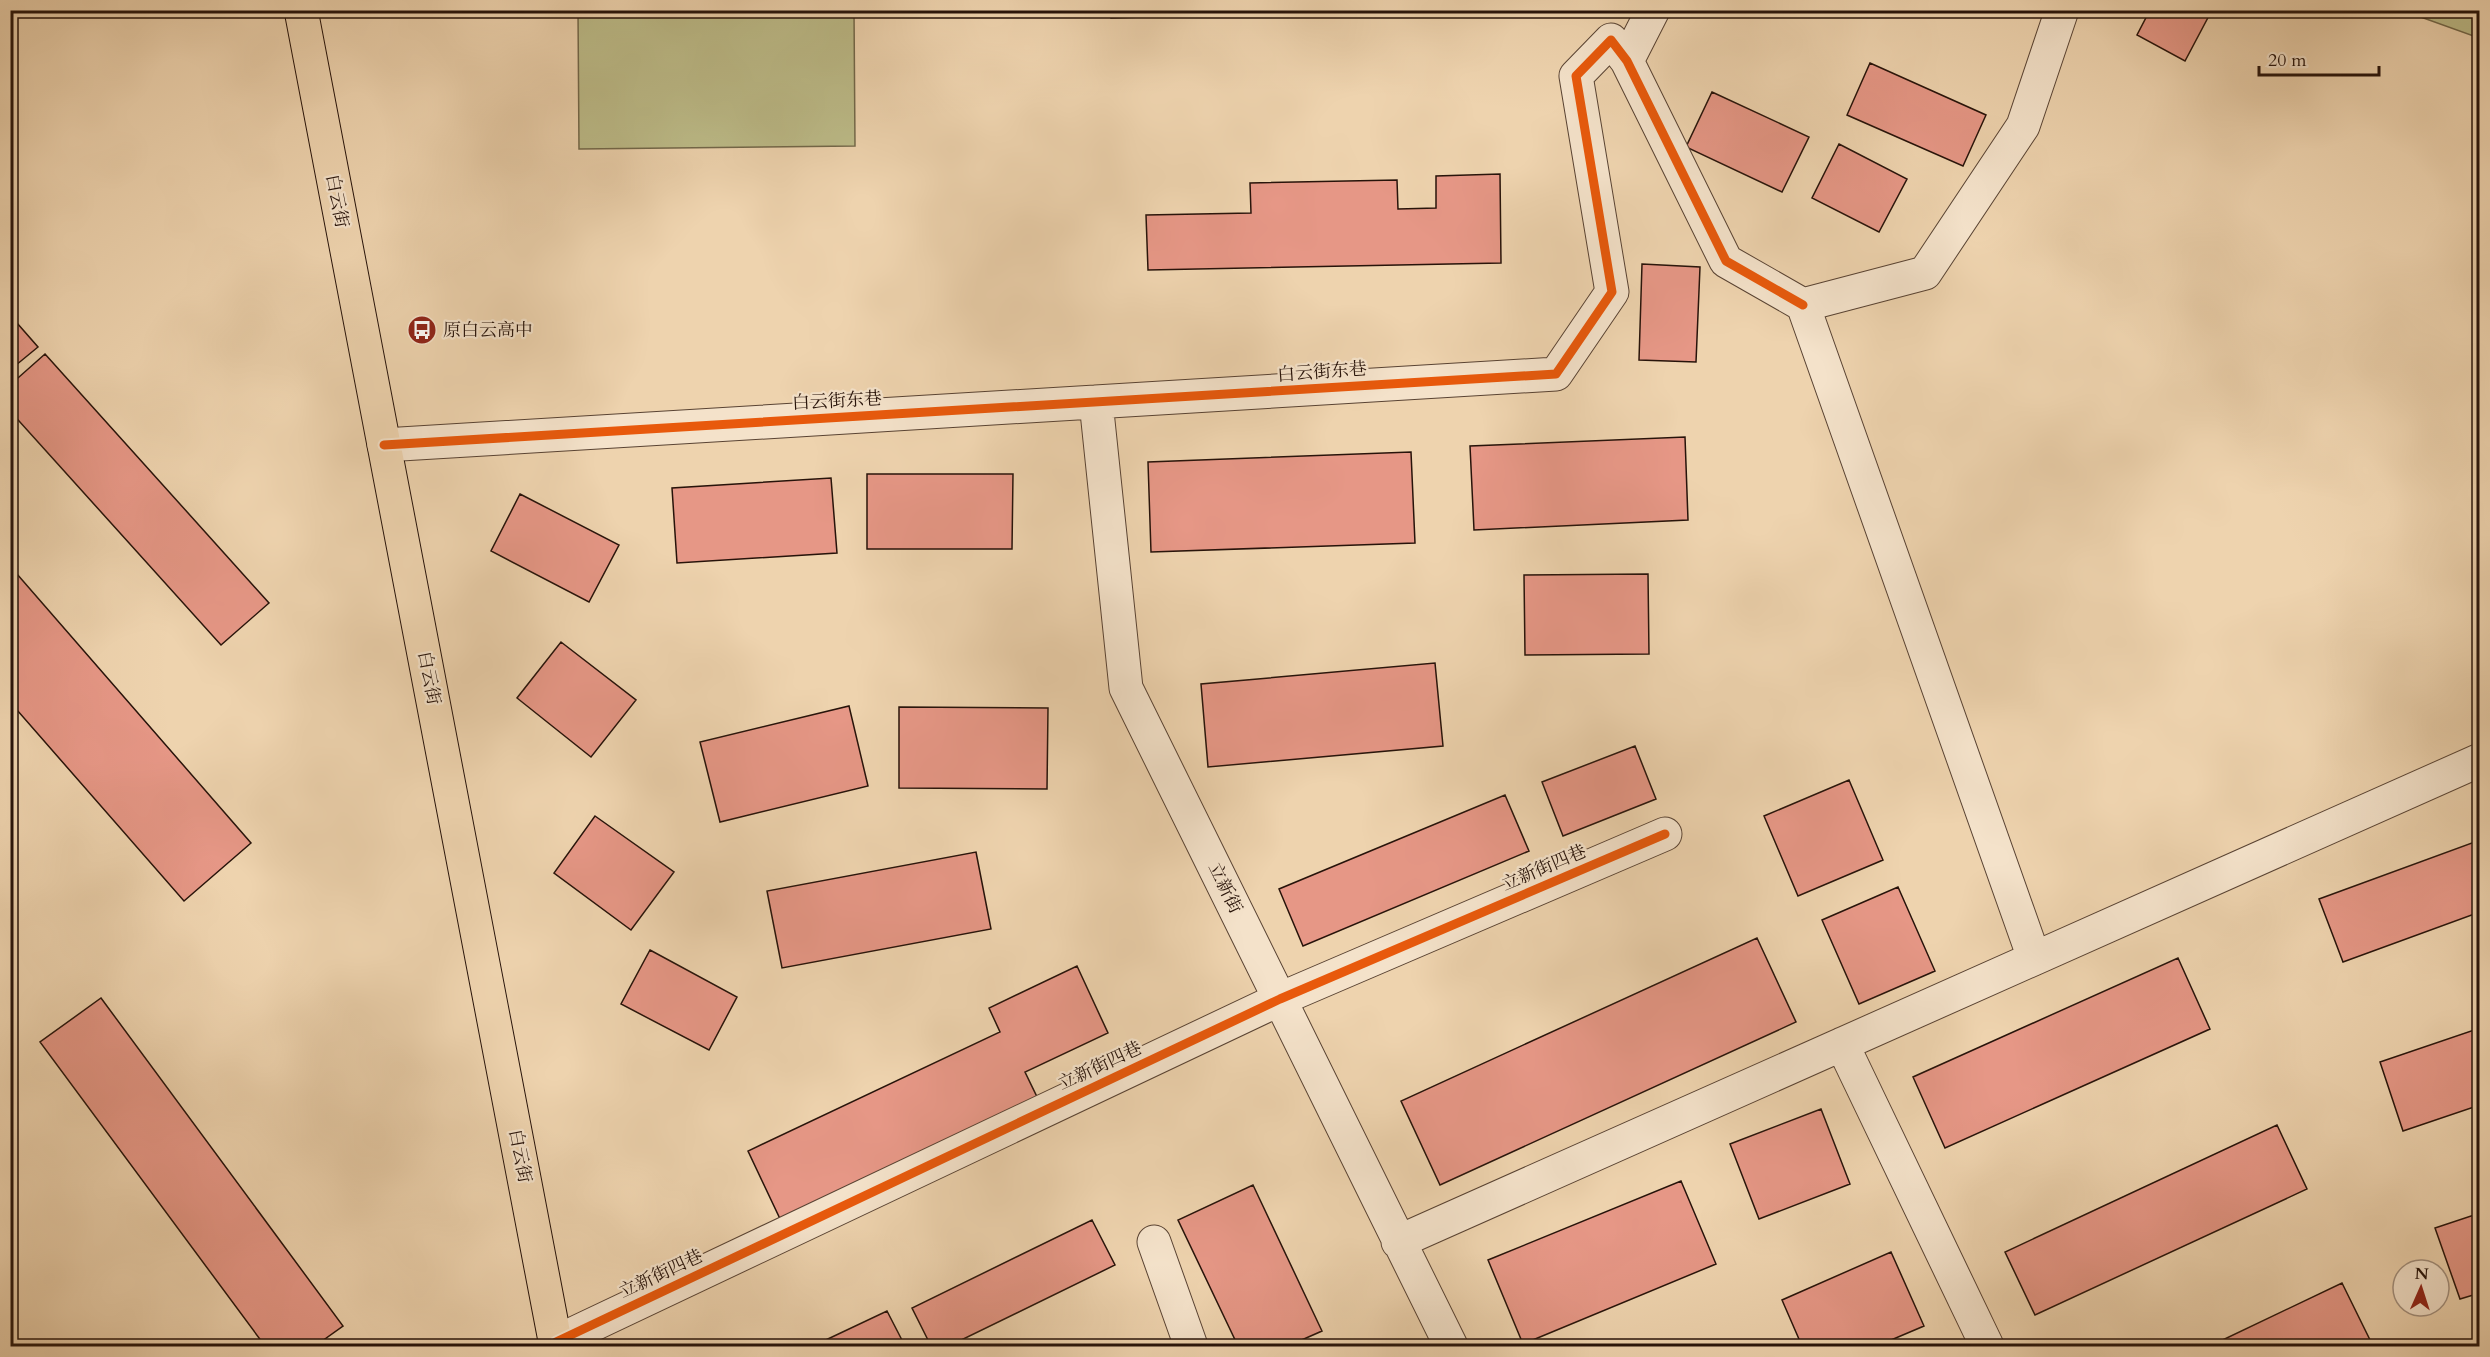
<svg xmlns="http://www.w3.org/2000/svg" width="2490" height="1357" viewBox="0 0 2490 1357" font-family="Cardo,'Noto Serif SC',serif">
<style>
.green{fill:#bcbb88;stroke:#726749;stroke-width:1.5}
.building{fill:#e69786;stroke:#27130a;stroke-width:1.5}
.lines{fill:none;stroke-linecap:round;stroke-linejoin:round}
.minor-casing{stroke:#594333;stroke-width:35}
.major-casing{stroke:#27130a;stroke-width:35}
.minor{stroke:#f4e2ca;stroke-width:33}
.major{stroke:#eed3ae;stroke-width:33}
.cycleway-casing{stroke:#f4e2ca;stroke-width:13}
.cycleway{stroke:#e8590c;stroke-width:9}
.labels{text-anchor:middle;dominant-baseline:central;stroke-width:4.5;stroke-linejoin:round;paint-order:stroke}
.street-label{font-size:18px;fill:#27130a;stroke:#f4e2ca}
.poi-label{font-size:18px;fill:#27130a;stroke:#f4e2ca;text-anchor:start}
</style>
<rect width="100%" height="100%" fill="#eed3ae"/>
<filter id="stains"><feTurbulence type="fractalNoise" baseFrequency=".00333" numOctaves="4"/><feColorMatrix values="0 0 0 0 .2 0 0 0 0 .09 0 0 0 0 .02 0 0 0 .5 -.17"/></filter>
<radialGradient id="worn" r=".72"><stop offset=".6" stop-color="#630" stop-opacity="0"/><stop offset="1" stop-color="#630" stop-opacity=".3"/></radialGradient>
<path class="green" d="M 578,11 L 854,11 L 855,146 L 579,149 Z
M 2404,11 L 2479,11 L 2479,38 Z"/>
<path class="building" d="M 1110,10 L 1378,10 L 1111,18 Z
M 2150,10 L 2212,10 L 2185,61 L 2137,35 Z
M 1870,63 L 1986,115 L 1963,166 L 1847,115 Z
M 1712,92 L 1809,137 L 1782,192 L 1686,147 Z
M 1839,144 L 1907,179 L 1879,232 L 1812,198 Z
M 1500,174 L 1501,263 L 1148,270 L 1146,215 L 1251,213 L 1250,183 L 1397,180 L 1398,209 L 1436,208 L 1436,176 Z
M 1642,264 L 1700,267 L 1696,362 L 1639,360 Z
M 10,315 L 38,347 L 10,370 Z
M 45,354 L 269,603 L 221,645 L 10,411 L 10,385 Z
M 1685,437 L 1688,520 L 1474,530 L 1470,446 Z
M 1411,452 L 1415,543 L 1151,552 L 1148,462 Z
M 867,474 L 1013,474 L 1012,549 L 867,549 Z
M 831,478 L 837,553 L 677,563 L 672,488 Z
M 520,494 L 619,545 L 589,602 L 491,551 Z
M 10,566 L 251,843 L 184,901 L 10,702 Z
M 1648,574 L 1649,654 L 1525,655 L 1524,575 Z
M 561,642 L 636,700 L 591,757 L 517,698 Z
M 1435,663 L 1443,746 L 1208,767 L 1201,684 Z
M 849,706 L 868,786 L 720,822 L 700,742 Z
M 899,707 L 1048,708 L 1047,789 L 899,788 Z
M 1635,746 L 1656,799 L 1563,836 L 1542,782 Z
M 1849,780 L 1883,860 L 1798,896 L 1764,816 Z
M 1505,795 L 1529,851 L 1303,946 L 1279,889 Z
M 595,816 L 674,872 L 631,930 L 554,873 Z
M 2480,840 L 2480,912 L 2343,962 L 2319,899 Z
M 976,852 L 991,929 L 782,968 L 767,891 Z
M 1898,887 L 1935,971 L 1859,1004 L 1822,920 Z
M 1757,938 L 1796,1022 L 1440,1185 L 1401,1101 Z
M 650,950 L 737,997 L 709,1050 L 621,1004 Z
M 2178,958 L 2210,1029 L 1945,1148 L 1913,1077 Z
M 1077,966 L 1108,1033 L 1025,1072 L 1039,1101 L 782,1223 L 748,1151 L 1000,1032 L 989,1008 Z
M 101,998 L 343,1326 L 315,1346 L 265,1346 L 40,1042 Z
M 2480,1028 L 2480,1105 L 2403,1131 L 2380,1062 Z
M 1821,1109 L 1850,1184 L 1759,1219 L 1730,1144 Z
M 2277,1125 L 2307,1189 L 2035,1315 L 2005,1252 Z
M 1681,1181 L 1716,1264 L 1523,1344 L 1488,1260 Z
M 1253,1185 L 1322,1331 L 1288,1346 L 1238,1346 L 1178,1220 Z
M 2480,1213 L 2480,1293 L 2460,1299 L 2435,1228 Z
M 1092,1220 L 1115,1265 L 949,1346 L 931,1346 L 912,1308 Z
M 1891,1252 L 1924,1326 L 1877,1346 L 1802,1346 L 1782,1300 Z
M 2342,1283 L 2373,1346 L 2210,1346 Z
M 887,1311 L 905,1346 L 813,1346 Z"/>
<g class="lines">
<g class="minor-casing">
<path id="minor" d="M 1627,61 L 1653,10
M 1096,402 L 1126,688 L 1451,1346
M 384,445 L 1556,374 L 1612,292 L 1576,76 L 1611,40 L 1627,61 L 1726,261 L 1803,305
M 2034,958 L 1803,305 L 1925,273 L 2023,126 L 2062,10
M 1842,1044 L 1987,1346
M 1154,1242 L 1191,1346
M 1398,1242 L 2480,760
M 556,1342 L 1280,999 L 1665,834"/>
</g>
<g class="major-casing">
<path id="major" d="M 301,10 L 556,1346"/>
</g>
<use href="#minor" class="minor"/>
<use href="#major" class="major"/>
<g class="cycleway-casing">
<path id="cycleway" d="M 384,445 L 1556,374 L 1612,292 L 1576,76 L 1611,40 L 1627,61 L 1726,261 L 1803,305
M 556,1342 L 1280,999 L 1665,834"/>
</g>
<use href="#cycleway" class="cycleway"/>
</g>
<defs>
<g id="bus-disc" transform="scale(1.5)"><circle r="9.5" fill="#8f2418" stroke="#f4e2ca"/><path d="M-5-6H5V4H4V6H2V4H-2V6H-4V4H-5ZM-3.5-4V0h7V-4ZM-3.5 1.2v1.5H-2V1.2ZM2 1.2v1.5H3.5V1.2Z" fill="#fff"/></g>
</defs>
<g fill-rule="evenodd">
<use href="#bus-disc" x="422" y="330"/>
</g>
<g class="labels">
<g class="street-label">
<text transform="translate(337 201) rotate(79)">白云街</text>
<text transform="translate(1322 372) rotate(-4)">白云街东巷</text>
<text transform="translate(837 401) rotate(-3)">白云街东巷</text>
<text transform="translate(429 678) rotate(79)">白云街</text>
<text transform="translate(1544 868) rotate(-23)">立新街四巷</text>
<text transform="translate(1225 888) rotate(64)">立新街</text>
<text transform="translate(1100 1066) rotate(-25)">立新街四巷</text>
<text transform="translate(520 1156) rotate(79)">白云街</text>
<text transform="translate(661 1274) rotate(-25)">立新街四巷</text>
</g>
<g class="poi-label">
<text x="443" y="330">原白云高中</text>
</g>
</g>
<rect width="2490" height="1357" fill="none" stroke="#eed3ae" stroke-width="36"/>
<rect x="12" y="12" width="2466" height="1333" fill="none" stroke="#27130a" stroke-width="3"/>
<rect x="18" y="18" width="2454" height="1321" fill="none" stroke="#27130a" stroke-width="1.5"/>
<g transform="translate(2421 1288) rotate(3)"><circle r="28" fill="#f4e2ca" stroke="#a28f7d" stroke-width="1.5"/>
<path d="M0-4.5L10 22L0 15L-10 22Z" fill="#8f2418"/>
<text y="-9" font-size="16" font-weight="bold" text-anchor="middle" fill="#27130a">N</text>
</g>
<path d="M2259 66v9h120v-9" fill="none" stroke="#27130a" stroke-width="3"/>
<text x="2268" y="66" font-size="18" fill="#27130a" stroke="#f4e2ca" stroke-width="4.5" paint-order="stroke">20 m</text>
<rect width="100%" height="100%" filter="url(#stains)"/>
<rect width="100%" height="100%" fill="url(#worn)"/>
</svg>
